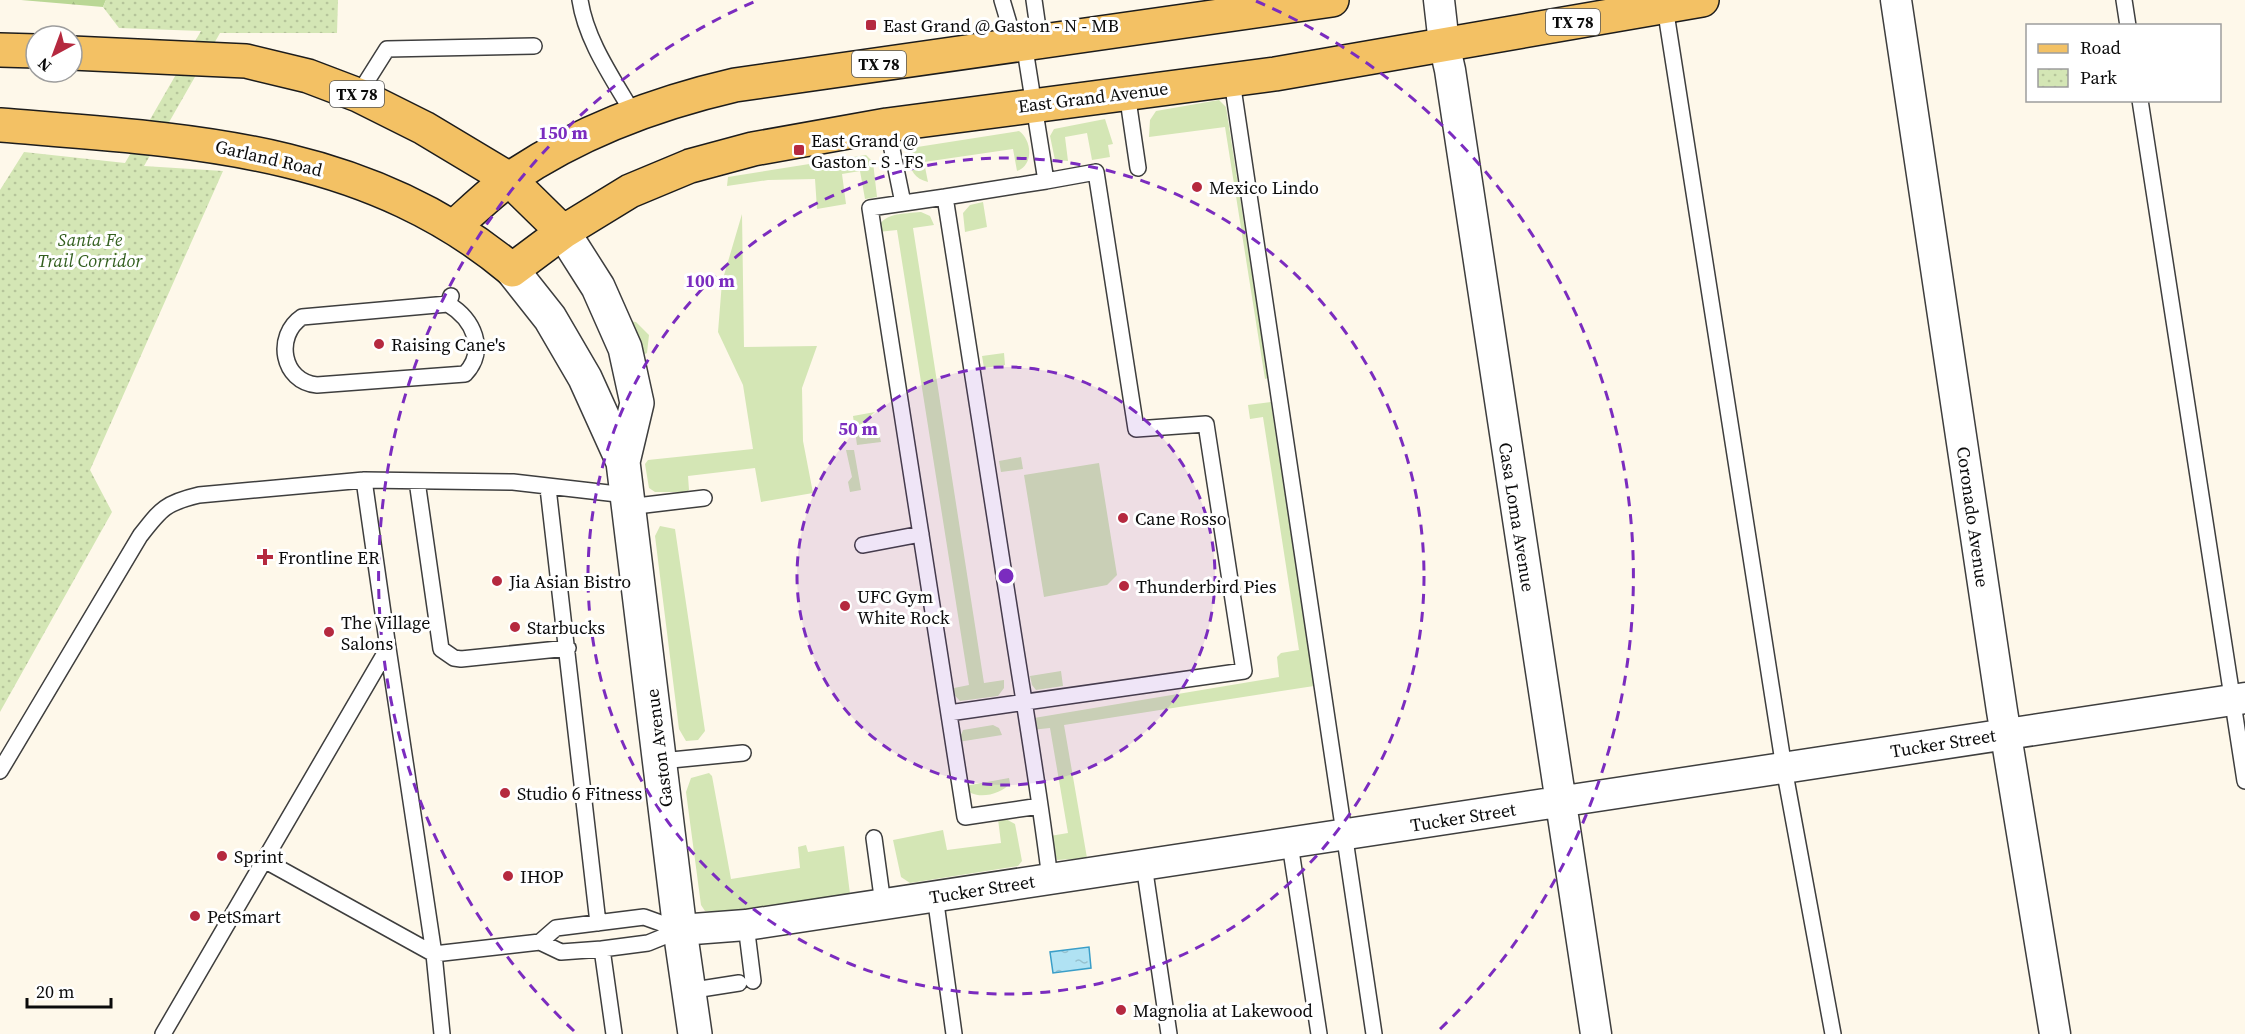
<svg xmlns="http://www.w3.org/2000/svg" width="2245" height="1034" viewBox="0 0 2245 1034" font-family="'Source Serif 4',serif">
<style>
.grass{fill:#d4e6b5}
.forest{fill:url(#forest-firs)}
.park{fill:url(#park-dots)}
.water{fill:url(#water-ripples);stroke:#3a9ec8;stroke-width:1.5}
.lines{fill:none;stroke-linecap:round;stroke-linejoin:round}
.service-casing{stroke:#3e3e3e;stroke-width:18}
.minor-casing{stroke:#3e3e3e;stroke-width:33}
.tertiary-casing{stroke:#3e3e3e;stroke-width:36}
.primary-casing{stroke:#1c1c1c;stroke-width:36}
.service{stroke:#fff;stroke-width:15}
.minor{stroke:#fff;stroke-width:30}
.tertiary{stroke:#fff;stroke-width:33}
.primary{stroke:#f3c164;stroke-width:33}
.ring{fill:none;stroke:#7b2cbf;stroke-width:3;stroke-dasharray:10 8}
.poi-dot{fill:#b5293f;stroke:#fff;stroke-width:2}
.labels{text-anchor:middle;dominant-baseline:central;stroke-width:6;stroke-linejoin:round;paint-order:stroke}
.shield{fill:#fff;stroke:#545454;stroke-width:1.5}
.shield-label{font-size:16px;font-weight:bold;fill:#0b0b0b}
.poi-label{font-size:18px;fill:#0b0b0b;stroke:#fff;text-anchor:start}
.street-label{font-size:18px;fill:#0b0b0b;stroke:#fff}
.park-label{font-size:18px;font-style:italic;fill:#335f1f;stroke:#fff}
.centre{fill:#7b2cbf;stroke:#fff;stroke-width:3}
.ring-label{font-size:18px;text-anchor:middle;font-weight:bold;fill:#7b2cbf;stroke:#fff;stroke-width:6;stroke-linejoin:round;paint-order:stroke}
</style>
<defs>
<pattern id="forest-firs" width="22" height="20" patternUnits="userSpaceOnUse" patternTransform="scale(1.5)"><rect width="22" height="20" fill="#bad795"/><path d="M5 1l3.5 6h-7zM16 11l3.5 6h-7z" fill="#9fb77f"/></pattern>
<pattern id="park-dots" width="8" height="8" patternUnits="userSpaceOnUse" patternTransform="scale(1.5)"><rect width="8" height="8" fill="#d4e6b5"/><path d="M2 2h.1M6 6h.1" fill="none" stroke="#b5c49a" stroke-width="1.8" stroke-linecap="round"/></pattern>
<pattern id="water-ripples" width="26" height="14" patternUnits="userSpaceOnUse" patternTransform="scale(1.5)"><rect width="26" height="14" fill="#b0e2f3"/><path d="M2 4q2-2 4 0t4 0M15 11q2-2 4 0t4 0" fill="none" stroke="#96c1cf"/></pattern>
</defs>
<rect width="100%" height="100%" fill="#fef8ea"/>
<path class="grass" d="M 1219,100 L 1226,107 L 1268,378 L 1265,379 L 1225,127 L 1149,137 L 1150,120 L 1156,111 Z
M 1105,119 L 1113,144 L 1108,145 L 1110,157 L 1092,160 L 1087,133 L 1065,137 L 1068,161 L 1055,160 L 1050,136 L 1054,129 Z
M 1019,131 C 1032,140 1034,165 1017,171 L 1013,149 L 924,162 L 928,182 C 911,178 907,164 911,148 Z
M 866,155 L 873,162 L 877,197 L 865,199 L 860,171 L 842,174 L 846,204 L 817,209 L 815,179 L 768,180 L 727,186 L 728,177 Z
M 983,202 L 987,227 L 965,232 L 963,213 L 970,205 Z
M 921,212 L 930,216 L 934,225 L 913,228 L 984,683 L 1004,680 L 1004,688 L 998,696 L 960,701 L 949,689 L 969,685 L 897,230 L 878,232 C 879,212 905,214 921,212 Z
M 742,214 L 744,347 L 817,346 L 802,388 L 803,441 L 813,493 L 761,502 L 755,468 L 688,476 L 689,490 L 686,492 L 655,492 L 649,488 L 645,464 L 648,460 L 753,449 L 743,385 L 718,332 L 722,282 Z
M 629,321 L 636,322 L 649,335 L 647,353 L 639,357 Z
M 1004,353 L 1005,365 L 984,368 L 982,356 Z
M 1271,402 L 1314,686 L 1064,725 L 1087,858 L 1057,860 L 1050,836 L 1068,833 L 1050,728 L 1031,730 L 1034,718 L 1279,677 L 1277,657 L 1281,653 L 1299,650 L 1263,417 L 1250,419 L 1248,405 Z
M 875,412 L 858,427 L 866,439 L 878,429 L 881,442 L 857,445 L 853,416 Z
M 846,450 L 854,450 L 861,490 L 850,492 L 848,482 L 852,477 Z
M 1021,457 L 1023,469 L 1001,472 L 999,461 Z
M 1099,463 L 1117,575 L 1107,585 L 1044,597 L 1024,475 Z
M 660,526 L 675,529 L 705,731 L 698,740 L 686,741 L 679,729 L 655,536 Z
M 1061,671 L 1063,686 L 1036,690 L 1032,685 L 1030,676 Z
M 993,725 L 999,728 L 1002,735 L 958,742 L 963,730 Z
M 709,773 L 712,776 L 731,879 L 800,868 L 798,847 L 806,845 L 808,852 L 844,846 L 850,894 L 719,913 L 705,911 L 701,905 L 686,792 L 691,778 Z
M 1009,778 L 1010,783 C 1002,795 971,802 965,786 Z
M 1004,818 L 1015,824 L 1022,861 L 1018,866 L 910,883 L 901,877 L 893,840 L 943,830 L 947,850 L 1001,843 L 998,819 Z"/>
<path class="forest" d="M 21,0 L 106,0 L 103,7 Z"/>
<path class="park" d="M 106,0 L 338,0 L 337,33 L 220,33 L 144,166 L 223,171 L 90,470 L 112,512 L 0,712 L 0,190 L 24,152 L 125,163 L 201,31 L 119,28 L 103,7 Z"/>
<path class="water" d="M 1089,947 L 1091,968 L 1053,973 L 1050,952 Z"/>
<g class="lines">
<g class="service-casing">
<path id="service" d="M 580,0 C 586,41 614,80 634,115
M 2124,0 L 2128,26
M 1665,7 L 1784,768 L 1833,1034
M 1024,43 L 1037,21 L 1034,0
M 1232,81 L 1374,1034
M 1127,93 L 1138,168
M 358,95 L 387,49 L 534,46
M 2140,100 L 2245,781
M 887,125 L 903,203
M 945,197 L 1046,181 L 1024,43 L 1010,27 L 1002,0
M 448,304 C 473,319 488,350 465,374 L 317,385 C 282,382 274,336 302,317 L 448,304 L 451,296
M 417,481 L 441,649 L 454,658 L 461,659 L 568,648
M 548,488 L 598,923
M 628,507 L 704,498
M 863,545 L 921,534
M 388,648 L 434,954 L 442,1034
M 949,713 L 1244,671 L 1206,424 L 1136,429 L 1096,172 L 1046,181
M 661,761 L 743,753
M 0,771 L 140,536 C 161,509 165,503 199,495 L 364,480 L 513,482 L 626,495
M 1040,806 L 965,817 L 870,208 L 945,197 C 968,342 990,487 1013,632 C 1026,714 1040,797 1050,879
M 874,838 L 883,904
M 1290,844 L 1319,1034
M 264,860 L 434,954 L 540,942 L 561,952 L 602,949 L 648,943 L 680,930
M 1144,865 L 1169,1034
M 935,896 L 954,1034
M 746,925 L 753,981
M 540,942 L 556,928 L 644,917 L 680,930
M 602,949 L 614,1034
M 688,991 L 739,983
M 163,1034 L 388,648 L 364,480"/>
</g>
<g class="minor-casing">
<path id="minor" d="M 1439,0 L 1444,44 L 1450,70 L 1596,1034
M 1896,0 L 2002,711 L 2055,1034
M 680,930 L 746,925 L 2245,698"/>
</g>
<g class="tertiary-casing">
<path id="tertiary" d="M 563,232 L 598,287 L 625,348 L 637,403 L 623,462
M 512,270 L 550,318 L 585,378 L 623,462 L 680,930 L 695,1034"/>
</g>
<g class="primary-casing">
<path id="primary" d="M 0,50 L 36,51
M 72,53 L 246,61 L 308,76 L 358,95 L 424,128 L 509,179 L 563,232
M 0,125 C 183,140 365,146 512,270 L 563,232 L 630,191 L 690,166 L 753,149 L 887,125 L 1275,74 L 1702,0
M 455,226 C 473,210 491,192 511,178 C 577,133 657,103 735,85 L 1332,0"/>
</g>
<use href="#service" class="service"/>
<use href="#minor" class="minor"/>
<use href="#tertiary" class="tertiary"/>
<use href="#primary" class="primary"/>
</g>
<circle cx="1006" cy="576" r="209" fill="#7b2cbf" fill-opacity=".12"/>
<g class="ring">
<circle cx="1006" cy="576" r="209"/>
<circle cx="1006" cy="576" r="418"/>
<path d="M574 1031A627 627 0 0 1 756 1M1256 1A627 627 0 0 1 1438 1031"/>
</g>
<g class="poi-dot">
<rect x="865" y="19" width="12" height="12" rx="3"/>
<rect x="793" y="144" width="12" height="12" rx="3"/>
<circle cx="1197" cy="187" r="6"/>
<circle cx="379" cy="344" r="6"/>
<circle cx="1123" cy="518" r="6"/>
<path d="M262 548h6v6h6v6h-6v6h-6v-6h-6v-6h6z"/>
<circle cx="497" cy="581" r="6"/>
<circle cx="1124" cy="586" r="6"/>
<circle cx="845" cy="606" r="6"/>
<circle cx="515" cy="627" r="6"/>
<circle cx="329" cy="632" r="6"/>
<circle cx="505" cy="793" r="6"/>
<circle cx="222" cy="856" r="6"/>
<circle cx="508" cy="876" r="6"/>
<circle cx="195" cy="916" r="6"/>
<circle cx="1121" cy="1010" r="6"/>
</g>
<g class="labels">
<g class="shield">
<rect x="1546" y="9" width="54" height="26" rx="4.5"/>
<rect x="852" y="51" width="54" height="26" rx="4.5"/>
<rect x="330" y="81" width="54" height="26" rx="4.5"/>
</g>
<g class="shield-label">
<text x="1573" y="22">TX 78</text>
<text x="879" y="64">TX 78</text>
<text x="357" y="94">TX 78</text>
</g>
<g class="poi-label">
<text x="883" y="25">East Grand @ Gaston - N - MB</text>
<text x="811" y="140">East Grand @<tspan x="811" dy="21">Gaston - S - FS</tspan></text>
<text x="1209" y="187">Mexico Lindo</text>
<text x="391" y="344">Raising Cane's</text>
<text x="1135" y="518">Cane Rosso</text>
<text x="278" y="557">Frontline ER</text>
<text x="509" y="581">Jia Asian Bistro</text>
<text x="1136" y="586">Thunderbird Pies</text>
<text x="857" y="596">UFC Gym<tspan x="857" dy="21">White Rock</tspan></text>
<text x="341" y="622">The Village<tspan x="341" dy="21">Salons</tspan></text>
<text x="527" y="627">Starbucks</text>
<text x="517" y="793">Studio 6 Fitness</text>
<text x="234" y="856">Sprint</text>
<text x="520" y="876">IHOP</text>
<text x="207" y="916">PetSmart</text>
<text x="1133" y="1010">Magnolia at Lakewood</text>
</g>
<g class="street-label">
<text transform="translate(1093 97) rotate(-7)">East Grand Avenue</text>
<text transform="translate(269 158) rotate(13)">Garland Road</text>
<text transform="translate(1517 517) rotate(81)">Casa Loma Avenue</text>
<text transform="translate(1973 517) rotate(82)">Coronado Avenue</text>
<text transform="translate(1943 743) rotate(-9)">Tucker Street</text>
<text transform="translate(659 748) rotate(-97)">Gaston Avenue</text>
<text transform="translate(1463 817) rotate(-9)">Tucker Street</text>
<text transform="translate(982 889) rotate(-9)">Tucker Street</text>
</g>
<g class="park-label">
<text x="90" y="239">Santa Fe<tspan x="90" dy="21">Trail Corridor</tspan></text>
</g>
</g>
<circle cx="1006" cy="576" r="9" class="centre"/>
<g class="ring-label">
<text x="563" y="139">150 m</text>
<text x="710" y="287">100 m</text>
<text x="858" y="435">50 m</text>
</g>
<rect x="2026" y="24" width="195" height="78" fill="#ffffff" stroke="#9d9d9d" stroke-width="1.5"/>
<rect x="2038" y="44" width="30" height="9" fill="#f3c164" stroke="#9d9d9d" stroke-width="1.5"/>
<text x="2080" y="54" font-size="18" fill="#0b0b0b">Road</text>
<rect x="2038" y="69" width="30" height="18" fill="url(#park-dots)" stroke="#9d9d9d" stroke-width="1.5"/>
<text x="2080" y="84" font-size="18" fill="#0b0b0b">Park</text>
<g transform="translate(54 54) rotate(221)"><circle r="28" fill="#ffffff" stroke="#9d9d9d" stroke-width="1.5"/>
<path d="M0-4.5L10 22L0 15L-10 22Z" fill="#b5293f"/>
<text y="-9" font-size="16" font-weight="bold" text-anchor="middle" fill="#0b0b0b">N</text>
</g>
<path d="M27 998v9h84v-9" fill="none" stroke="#0b0b0b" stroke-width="3"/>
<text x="36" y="998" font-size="18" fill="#0b0b0b" stroke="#ffffff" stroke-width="4.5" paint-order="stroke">20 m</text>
</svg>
